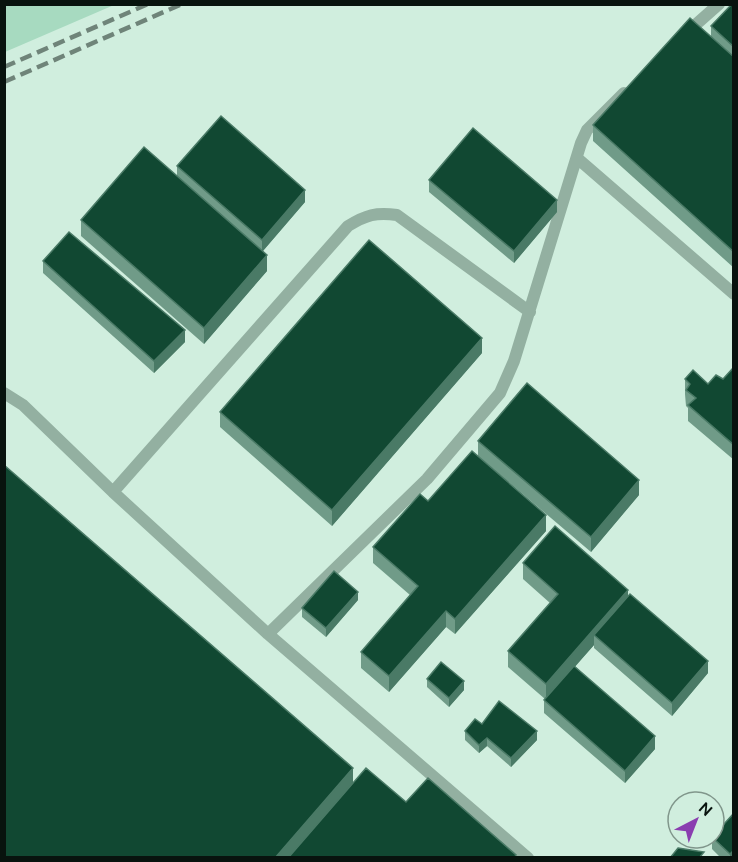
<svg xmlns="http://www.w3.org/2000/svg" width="738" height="862" viewBox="0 0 738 862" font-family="Ubuntu,sans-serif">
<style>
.green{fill:#a7dac0}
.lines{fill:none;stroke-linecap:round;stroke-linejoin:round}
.lane{stroke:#93b0a1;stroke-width:12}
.rail{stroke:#6f8479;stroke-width:4.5;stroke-dasharray:12 6;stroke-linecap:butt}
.wall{fill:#709b88}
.shaded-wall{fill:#4a7a66}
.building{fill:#114832;stroke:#4a7a66;stroke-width:1.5}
</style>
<rect width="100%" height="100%" fill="#d0eede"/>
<path class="green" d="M 5,4 L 114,4 L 114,5 L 5,52 Z"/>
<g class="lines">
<path class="lane" d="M 684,35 L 719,4
M 577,158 L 734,294
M 4,393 L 23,405 L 113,492 L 268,634 L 528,858
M 113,492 L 348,226 C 366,215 376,212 397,215 L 530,312
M 268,634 L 427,479 L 500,393 L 514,361 L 581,143 L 587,130 L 624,93"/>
<path class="rail" d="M 4,67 L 148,4
M 4,82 L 182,4"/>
</g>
<path class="wall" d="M 734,4 L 734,268 L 593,141 L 593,125 L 711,37 L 711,26 Z
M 177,166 L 305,202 L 263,251 L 267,271 L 204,344 L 81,236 L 81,220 L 177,177 Z
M 429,180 L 557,212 L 514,263 L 429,192 Z
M 43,261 L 185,342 L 154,373 L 43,273 Z
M 482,353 L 332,526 L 220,427 L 220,412 Z
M 734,367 L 734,460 L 688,421 L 688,408 L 686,406 L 685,394 L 685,379 L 708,384 L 723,379 Z
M 478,441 L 639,495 L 591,552 L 478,456 Z
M 428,501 L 546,531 L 455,634 L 446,627 L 389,692 L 361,668 L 361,652 L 410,595 L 373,563 L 373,547 Z
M 523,563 L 628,596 L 708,673 L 672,716 L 594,648 L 594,645 L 575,666 L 655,749 L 625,783 L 544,713 L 544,700 L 545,699 L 508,667 L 508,651 L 550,603 L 523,579 Z
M 358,600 L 326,637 L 302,617 L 302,608 Z
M 427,679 L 464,690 L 449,707 L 427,687 Z
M 482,724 L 537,740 L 511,767 L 487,746 L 479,753 L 465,740 L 465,731 Z
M 734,813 L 734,858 L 721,858 L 712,849 L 712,838 L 714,838 Z"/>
<path class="shaded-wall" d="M 305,190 L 305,202 L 262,252 L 262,240 Z
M 557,200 L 557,212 L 514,263 L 514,251 Z
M 267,255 L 267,271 L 204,344 L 204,328 Z
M 185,330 L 185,342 L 154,373 L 154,361 Z
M 482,338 L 482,353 L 332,526 L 332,510 Z
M 639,480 L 639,495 L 591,552 L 591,537 Z
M 546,515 L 546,531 L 455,634 L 455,619 Z
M 628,590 L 628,605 L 594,635 L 594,645 L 546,700 L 546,684 Z
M 358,592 L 358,600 L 326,637 L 326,628 Z
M 446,611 L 446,627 L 389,692 L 389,676 Z
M 708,661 L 708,673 L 672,716 L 672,703 Z
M 464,681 L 464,690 L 449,707 L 449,698 Z
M 537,731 L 537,740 L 511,767 L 511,758 Z
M 655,736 L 655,749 L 625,783 L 625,771 Z
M 487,738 L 487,746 L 479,753 L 479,745 Z
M 353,768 L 353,783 L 289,858 L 275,858 Z
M 734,850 L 734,858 L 730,858 L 730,854 Z"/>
<path class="building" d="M 732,4 L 734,4 L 734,47 L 711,26 Z
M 690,18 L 734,57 L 734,252 L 593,125 Z
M 221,116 L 305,190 L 262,240 L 177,166 Z
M 473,128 L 557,200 L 514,251 L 429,180 Z
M 144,147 L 267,255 L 204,328 L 81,220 Z
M 69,232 L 185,330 L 154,361 L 43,261 Z
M 369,240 L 482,338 L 332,510 L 220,412 Z
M 734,367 L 734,445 L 688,405 L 696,398 L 686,390 L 690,384 L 685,379 L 693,370 L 708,384 L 716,375 L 723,379 Z
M 527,383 L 639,480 L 591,537 L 478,441 Z
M 472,451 L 546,515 L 455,619 L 446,611 L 389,676 L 361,652 L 418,586 L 373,547 L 420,494 L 428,501 Z
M 4,465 L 353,768 L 275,858 L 4,858 Z
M 555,526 L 628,590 L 546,684 L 508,651 L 558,594 L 523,563 Z
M 334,571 L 358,592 L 326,628 L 302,608 Z
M 630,594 L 708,661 L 672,703 L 594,635 Z
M 441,662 L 464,681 L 449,698 L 427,679 Z
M 574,666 L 655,736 L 625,771 L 544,700 Z
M 499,701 L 537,731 L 511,758 L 487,738 L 479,745 L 465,731 L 475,719 L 482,724 Z
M 366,768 L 406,802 L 428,778 L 516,855 L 514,858 L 288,858 Z
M 734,813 L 734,850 L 730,854 L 713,838 L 714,838 L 714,835 Z
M 678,848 L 704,852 L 699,858 L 670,858 Z"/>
<rect width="738" height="862" fill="none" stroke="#08130e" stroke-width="12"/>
<g transform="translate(696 820) rotate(42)"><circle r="28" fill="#d0eede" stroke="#80968b" stroke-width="1.5"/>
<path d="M0-4.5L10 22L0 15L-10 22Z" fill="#8a3eb0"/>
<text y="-9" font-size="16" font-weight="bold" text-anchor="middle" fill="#08130e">N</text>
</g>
</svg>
